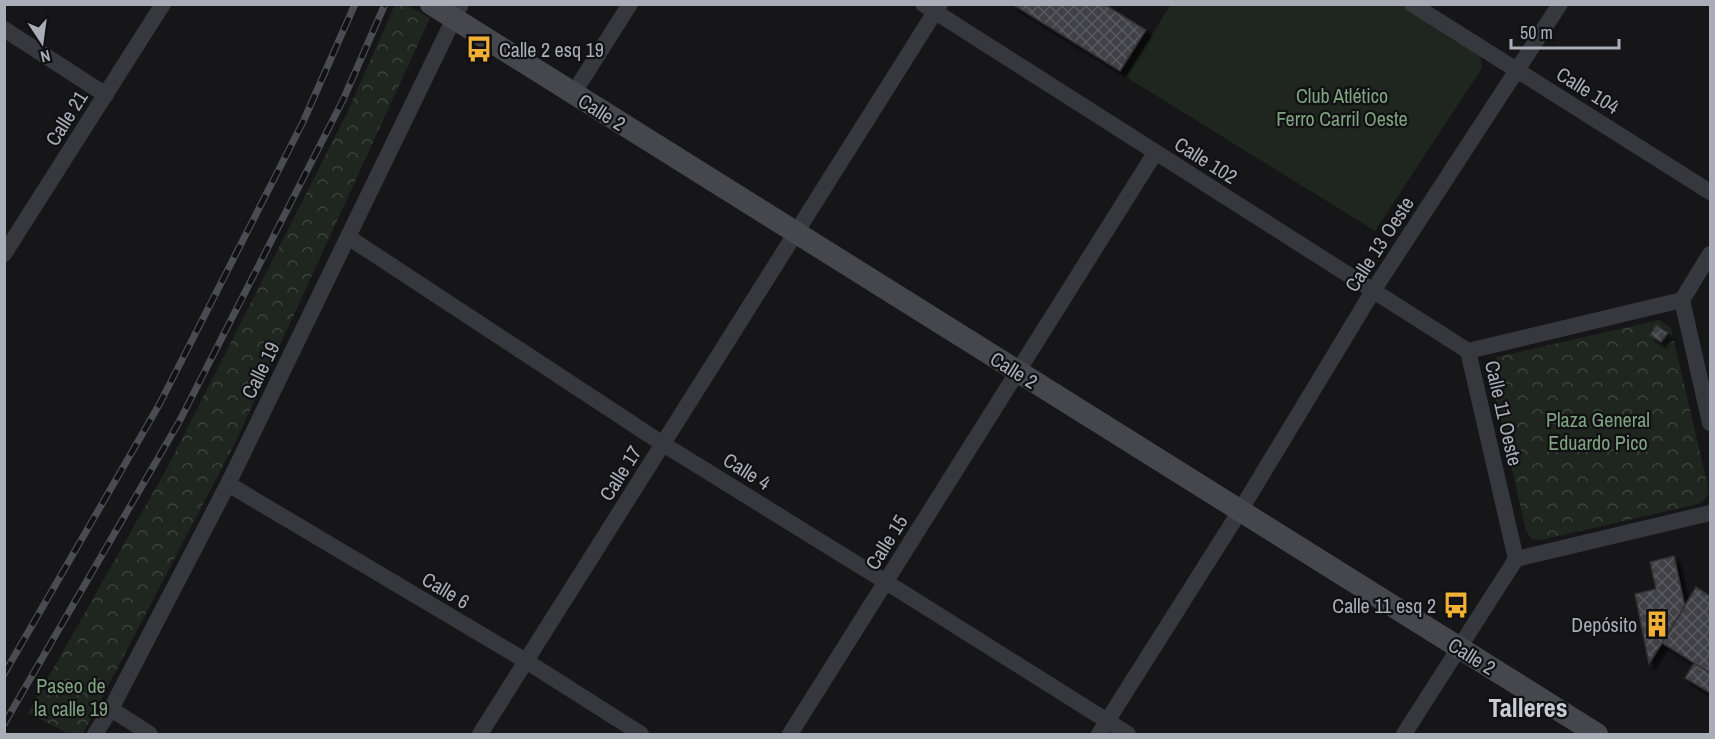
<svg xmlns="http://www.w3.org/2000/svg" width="1715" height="739" viewBox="0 0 1715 739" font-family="'Archivo Narrow',sans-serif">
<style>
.forest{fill:url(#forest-crowns)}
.pitch{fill:#1e261f}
.building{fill:url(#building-cross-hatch);stroke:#303034;stroke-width:1.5;filter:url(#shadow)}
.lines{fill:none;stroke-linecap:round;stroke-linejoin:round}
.street{stroke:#37383d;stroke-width:16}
.secondary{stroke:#45474d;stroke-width:22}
.rail-casing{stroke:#4a4c52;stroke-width:7}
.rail{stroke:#111113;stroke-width:4.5;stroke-dasharray:14;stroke-linecap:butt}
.labels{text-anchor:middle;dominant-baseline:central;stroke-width:4.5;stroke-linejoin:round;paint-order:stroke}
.poi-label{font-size:20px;fill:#a8adb8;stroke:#111113;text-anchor:end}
.street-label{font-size:20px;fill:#a8adb8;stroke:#111113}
.park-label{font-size:20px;fill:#7fa381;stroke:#111113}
.district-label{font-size:26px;font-weight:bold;fill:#c9ccd4;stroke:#111113}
</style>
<defs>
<pattern id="forest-crowns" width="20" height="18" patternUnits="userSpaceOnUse" patternTransform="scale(1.5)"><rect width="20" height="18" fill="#1e261f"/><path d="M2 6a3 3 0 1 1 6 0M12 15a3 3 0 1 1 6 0" fill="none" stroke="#3c433d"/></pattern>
<pattern id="building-cross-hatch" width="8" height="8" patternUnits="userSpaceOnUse" patternTransform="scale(1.5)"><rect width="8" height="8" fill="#404145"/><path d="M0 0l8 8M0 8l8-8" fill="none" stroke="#595a5e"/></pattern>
<filter id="shadow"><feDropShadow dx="5.5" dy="5.5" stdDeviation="1.5" flood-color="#0009"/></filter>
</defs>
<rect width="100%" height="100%" fill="#161618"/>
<path class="forest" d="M 395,5 L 407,5 L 430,18 L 236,441 L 83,734 L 69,734 L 28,713 L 167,468 L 347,113 Z
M 1659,320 L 1671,328 L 1708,487 C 1709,496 1706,500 1698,504 L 1541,540 L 1531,539 L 1526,530 L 1489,370 L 1490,362 L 1497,357 Z"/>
<path class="pitch" d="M 1171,4 L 1417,5 L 1478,43 L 1482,68 L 1375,231 L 1126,77 Z"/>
<path class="building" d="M 1012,4 L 1104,4 L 1146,30 L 1120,71 Z
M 1656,325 L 1668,333 L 1661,342 L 1650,335 Z
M 1674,556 L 1685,606 L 1649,664 L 1635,594 L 1656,589 L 1650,562 Z
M 1696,587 L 1710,596 L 1710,673 L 1662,643 Z
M 1694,663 L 1710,673 L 1710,693 L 1685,678 Z"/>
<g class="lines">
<path class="street" d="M 923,4 L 1468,351
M 1412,4 L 1710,192
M 4,29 L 106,95
M 573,94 L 630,4
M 348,237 L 663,444 L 886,582 L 1128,734
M 4,254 L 163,4
M 1710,254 L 1682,300 L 1710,423
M 1468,351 L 1682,300
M 1468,351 L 1516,559
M 228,484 L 526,661 L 641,734
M 111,709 L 150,734
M 95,734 L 111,709 L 228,484 L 461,4
M 480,734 L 940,4
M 790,734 L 1155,153
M 1099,734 L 1240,511 L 1373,291 L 1560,4
M 1404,734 L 1516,559 L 1710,513"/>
<path class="secondary" d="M 431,4 L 1597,734"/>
<g class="rail-casing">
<path id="rail" d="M 4,674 L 159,405 L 303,122 L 355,4
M 4,724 L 179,422 L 343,100 L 385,4"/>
</g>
<use href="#rail" class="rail"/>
</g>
<defs>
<g id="bus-bare" transform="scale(2.07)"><path d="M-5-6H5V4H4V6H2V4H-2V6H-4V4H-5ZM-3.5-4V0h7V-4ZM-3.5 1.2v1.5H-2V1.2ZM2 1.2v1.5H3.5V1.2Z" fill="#f2b134" stroke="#111113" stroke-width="2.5" paint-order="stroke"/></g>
<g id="building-bare" transform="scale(2.07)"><path d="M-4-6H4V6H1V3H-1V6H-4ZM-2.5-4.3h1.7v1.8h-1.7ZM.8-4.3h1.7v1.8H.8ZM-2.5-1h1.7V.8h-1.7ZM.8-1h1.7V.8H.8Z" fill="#f2b134" stroke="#111113" stroke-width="2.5" paint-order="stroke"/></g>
</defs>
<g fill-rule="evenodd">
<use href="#bus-bare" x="479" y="49"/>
<use href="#bus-bare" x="1456" y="605"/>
<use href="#building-bare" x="1657" y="624"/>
</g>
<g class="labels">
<g class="poi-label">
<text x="499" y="49" text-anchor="start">Calle 2 esq 19</text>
<text x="1436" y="605">Calle 11 esq 2</text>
<text x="1637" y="624">Depósito</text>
</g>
<g class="street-label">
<text transform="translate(1588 90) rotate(32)">Calle 104</text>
<text transform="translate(602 112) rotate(32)">Calle 2</text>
<text transform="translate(66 118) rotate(-58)">Calle 21</text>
<text transform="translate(1206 160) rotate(32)">Calle 102</text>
<text transform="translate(1379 244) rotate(-57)">Calle 13 Oeste</text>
<text transform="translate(260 370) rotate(-64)">Calle 19</text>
<text transform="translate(1014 370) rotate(32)">Calle 2</text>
<text transform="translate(1504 413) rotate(77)">Calle 11 Oeste</text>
<text transform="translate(747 471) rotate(32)">Calle 4</text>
<text transform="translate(620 473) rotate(-58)">Calle 17</text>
<text transform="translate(886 542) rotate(-58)">Calle 15</text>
<text transform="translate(446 590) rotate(31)">Calle 6</text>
<text transform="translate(1472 656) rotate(32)">Calle 2</text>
</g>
<g class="park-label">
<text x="1342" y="95">Club Atlético<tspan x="1342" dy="23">Ferro Carril Oeste</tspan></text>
<text x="1598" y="419">Plaza General<tspan x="1598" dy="23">Eduardo Pico</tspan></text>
<text x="71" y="685">Paseo de<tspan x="71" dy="23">la calle 19</tspan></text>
</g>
<g class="district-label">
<text x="1528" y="707">Talleres</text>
</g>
</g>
<rect width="1715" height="739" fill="none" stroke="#a8adb8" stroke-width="12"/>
<g transform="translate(42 42) rotate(167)" stroke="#111113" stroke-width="4.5" paint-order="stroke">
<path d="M0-4.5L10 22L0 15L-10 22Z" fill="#a8adb8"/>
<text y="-9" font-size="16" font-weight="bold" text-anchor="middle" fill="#a8adb8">N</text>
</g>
<path d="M1511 39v9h108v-9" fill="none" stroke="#a8adb8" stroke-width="3"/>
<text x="1520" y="39" font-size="18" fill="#a8adb8" stroke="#111113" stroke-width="4.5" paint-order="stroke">50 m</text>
</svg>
